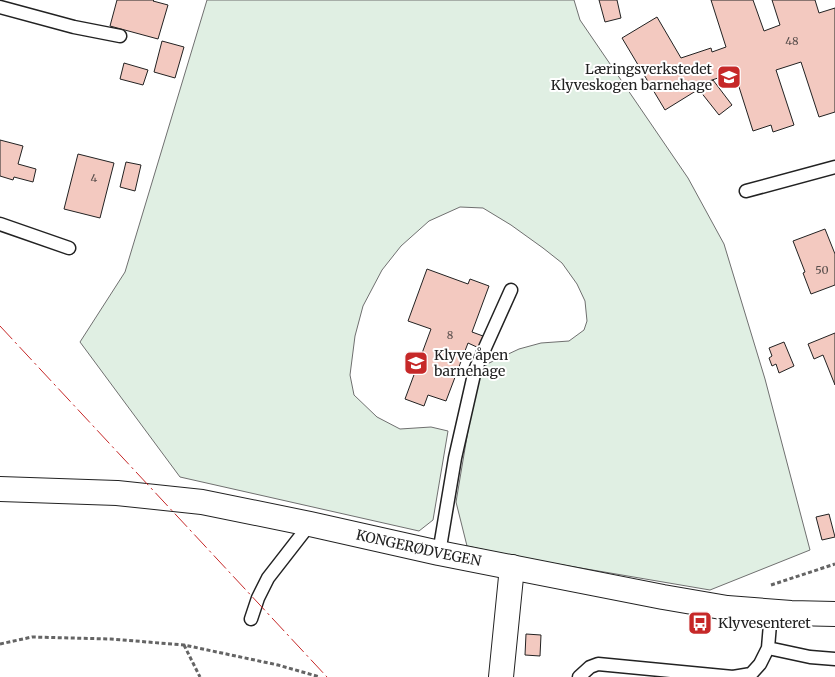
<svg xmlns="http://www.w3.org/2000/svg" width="835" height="677" viewBox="0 0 835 677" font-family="Merriweather,serif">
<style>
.green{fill:#e0efe3;stroke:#6f6f6f}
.building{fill:#f3c9c0;stroke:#222}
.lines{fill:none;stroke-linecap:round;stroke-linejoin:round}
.lane-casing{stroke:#222;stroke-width:15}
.street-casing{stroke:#222;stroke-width:26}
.path{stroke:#646464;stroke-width:3;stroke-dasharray:4 2.5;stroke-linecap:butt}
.lane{stroke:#fff;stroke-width:12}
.street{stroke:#fff;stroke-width:24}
.power{stroke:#c62828;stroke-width:1;stroke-dasharray:18 4 2.5 4;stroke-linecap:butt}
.labels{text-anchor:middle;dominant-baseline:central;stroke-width:4;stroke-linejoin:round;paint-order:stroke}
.number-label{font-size:11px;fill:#564c4a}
.poi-label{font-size:14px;fill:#222;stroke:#fff;text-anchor:start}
.street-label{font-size:14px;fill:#222;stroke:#fff}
</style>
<rect width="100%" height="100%" fill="#fff"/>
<path class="green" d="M 207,0 L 574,0 L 580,20 L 688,178 L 724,244 L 765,379 L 810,550 L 710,590 L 522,558 L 467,546 L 456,502 L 477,377 L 487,364 L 519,349 L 541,343 L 569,341 L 584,330 L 587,321 L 585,301 L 577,284 L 562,263 L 543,248 L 511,225 L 483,208 L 460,207 L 429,221 L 401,246 L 382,270 L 363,306 L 355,336 L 350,375 L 354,395 L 377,417 L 400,429 L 431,427 L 448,431 L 433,520 L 419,531 L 180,477 L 80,342 L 125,272 Z"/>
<path class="building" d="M 117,0 L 154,0 L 153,1 L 168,5 L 158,39 L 110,26 Z
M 599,0 L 617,0 L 621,18 L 605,22 Z
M 711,0 L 753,0 L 764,31 L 780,25 L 772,0 L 815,0 L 819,13 L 835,8 L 835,112 L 819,117 L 801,62 L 776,70 L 794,125 L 773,132 L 771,125 L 753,131 L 733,68 L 719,72 L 721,77 L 697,85 L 699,89 L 665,110 L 622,38 L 657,17 L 681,58 L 711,48 L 712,52 L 726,47 Z
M 162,41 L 184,47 L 175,78 L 154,72 Z
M 124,63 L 148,70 L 143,85 L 120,79 Z
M 713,80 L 732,105 L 719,115 L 700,91 Z
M 0,140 L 23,146 L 18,164 L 36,169 L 33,182 L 14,177 L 13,180 L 0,176 Z
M 78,154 L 114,163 L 100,218 L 64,209 Z
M 126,162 L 141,165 L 135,191 L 120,187 Z
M 825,229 L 835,254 L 835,285 L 811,294 L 803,273 L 805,272 L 793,241 Z
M 427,269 L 468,284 L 470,279 L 489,286 L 472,332 L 483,336 L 479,348 L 468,343 L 446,401 L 428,395 L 424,406 L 405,399 L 431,329 L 408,321 Z
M 835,333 L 835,385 L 823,355 L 814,359 L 808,344 Z
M 784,342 L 794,366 L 779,373 L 776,364 L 772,366 L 769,358 L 772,356 L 769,348 Z
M 829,514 L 835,537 L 822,540 L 816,517 Z
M 526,634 L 541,635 L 540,656 L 525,655 Z"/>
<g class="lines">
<g class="lane-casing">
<path id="lane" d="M 0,7 L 74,27 L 120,36
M 746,191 L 835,167
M 0,224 L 69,248
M 439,553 L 455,458 L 475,370 L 511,290
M 251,619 L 258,598 L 268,578 L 310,524
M 768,648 L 810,657 L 835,659
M 579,677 L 590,667 L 598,664 L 733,677 L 751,674 L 760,664 L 768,648 L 771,612"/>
</g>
<g class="street-casing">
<g id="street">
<path id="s1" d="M 0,489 L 117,493 L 202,502 L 310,524 L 439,553 L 663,597 L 727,608 L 791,613 L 835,614"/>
<path d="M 501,677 L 512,567"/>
</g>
</g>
<path class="path" d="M 771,585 L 835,564
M 0,644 L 32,637 L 111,639 L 184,645 L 278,665 L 320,677
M 184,645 L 200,677"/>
<use href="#lane" class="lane"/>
<use href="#street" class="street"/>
<path class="power" d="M 0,326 L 327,677"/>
</g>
<defs>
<g id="school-square" transform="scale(1.25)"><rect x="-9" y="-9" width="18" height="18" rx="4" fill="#c62828" stroke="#fff"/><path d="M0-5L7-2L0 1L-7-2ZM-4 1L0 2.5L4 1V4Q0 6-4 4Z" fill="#fff"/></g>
<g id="bus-square" transform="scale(1.25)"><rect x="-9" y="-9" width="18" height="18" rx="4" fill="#c62828" stroke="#fff"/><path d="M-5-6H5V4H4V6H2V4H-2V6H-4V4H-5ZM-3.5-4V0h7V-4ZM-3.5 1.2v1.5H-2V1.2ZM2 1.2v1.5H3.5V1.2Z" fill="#fff"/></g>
</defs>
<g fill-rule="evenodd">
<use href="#school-square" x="729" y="77"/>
<use href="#school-square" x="416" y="363"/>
<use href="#bus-square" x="700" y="623"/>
</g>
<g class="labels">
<g class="number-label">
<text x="792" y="41">48</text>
<text x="94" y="178">4</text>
<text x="822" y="270">50</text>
<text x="450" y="335">8</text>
</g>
<g class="poi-label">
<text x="712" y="69" text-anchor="end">Læringsverkstedet<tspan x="712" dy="16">Klyveskogen barnehage</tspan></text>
<text x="434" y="355">Klyve åpen<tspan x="434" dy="16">barnehage</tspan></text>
<text x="718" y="623">Klyvesenteret</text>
</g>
<g class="street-label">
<text stroke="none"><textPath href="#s1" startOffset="424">KONGERØDVEGEN</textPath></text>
</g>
</g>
</svg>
